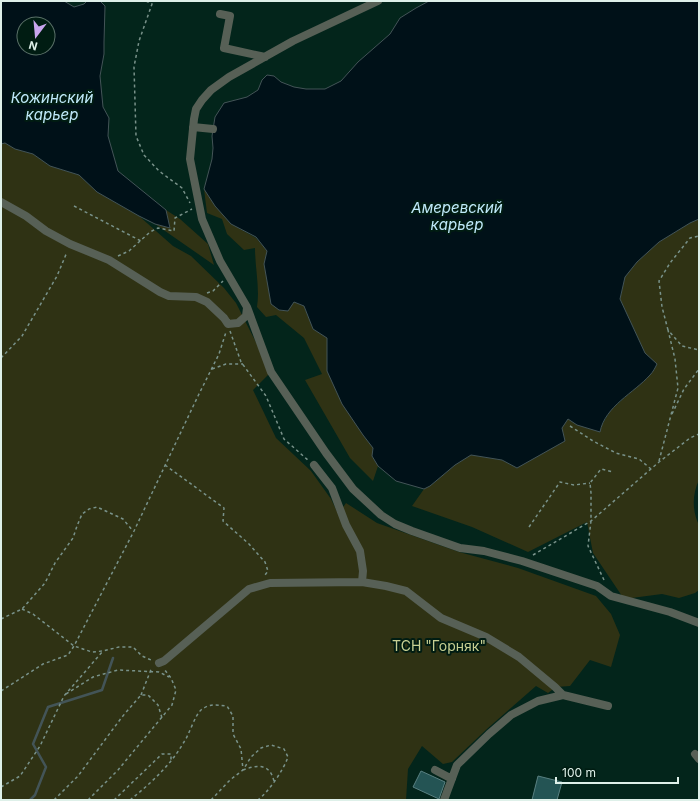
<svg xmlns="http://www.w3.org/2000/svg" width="700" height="801" viewBox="0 0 700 801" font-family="Inter,sans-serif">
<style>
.green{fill:#2f3214}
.water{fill:#001118;stroke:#435457;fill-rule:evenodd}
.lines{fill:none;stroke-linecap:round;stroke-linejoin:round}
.stream{stroke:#435457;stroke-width:2.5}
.building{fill:#245454;stroke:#598081}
.path{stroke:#79928a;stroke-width:1.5;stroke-dasharray:3 3;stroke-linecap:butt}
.minor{stroke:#576056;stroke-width:8}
.labels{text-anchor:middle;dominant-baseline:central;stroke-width:4;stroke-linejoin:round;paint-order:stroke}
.park-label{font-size:14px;fill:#c7cf92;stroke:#001c12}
.water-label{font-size:15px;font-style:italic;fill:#bfe9f9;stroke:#001c12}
</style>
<rect width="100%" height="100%" fill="#03251b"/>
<path class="green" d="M 5,143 L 15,149 L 33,154 L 50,166 L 79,175 L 97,192 L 139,216 L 173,246 L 191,256 L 224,288 L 236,303 L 271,372 L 253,390 L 276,438 L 311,471 L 331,499 L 342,522 L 341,510 L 346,503 L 377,523 L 459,552 L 518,568 L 596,596 L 611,614 L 620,635 L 611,667 L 590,660 L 570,686 L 556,687 L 548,693 L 536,686 L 488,728 L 452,762 L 443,764 L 422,746 L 408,769 L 406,800 L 1,800 L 1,144 Z
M 204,189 L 215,206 L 231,224 L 256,238 L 267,251 L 264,264 L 279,310 L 287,311 L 294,302 L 304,306 L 313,329 L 328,338 L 327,371 L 363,435 L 373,448 L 372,456 L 378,466 L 373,481 L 350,458 L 305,380 L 322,374 L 304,338 L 276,315 L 266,317 L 257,307 C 260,288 255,268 255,248 L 244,250 L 227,234 L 222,219 L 207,213 Z
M 166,210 L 180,219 L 208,244 L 214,265 L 155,224 L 170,228 Z
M 699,219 L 699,480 C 692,494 692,511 699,525 L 699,590 L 695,593 L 679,598 L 662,594 L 624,599 L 593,553 L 587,522 L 528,552 L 472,527 L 412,506 L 424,489 L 430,486 L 455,465 L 471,455 L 502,460 L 517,468 L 561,428 L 568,419 L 577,425 L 602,425 L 610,411 L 650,374 L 645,353 L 620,299 L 625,277 L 637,262 L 659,242 L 690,223 Z"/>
<path class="water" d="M 1,1 L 64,1 L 74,7 L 84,4 L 87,1 L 100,1 L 105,6 L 104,42 L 104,54 L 100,76 L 103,107 L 109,118 L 108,136 L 118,171 L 166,210 L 170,228 L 155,224 L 139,216 L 97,192 L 79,175 L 50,166 L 33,154 L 15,149 L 5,143 L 1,144 ZM 24,24 L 48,24 L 48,48 L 24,48 Z
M 429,1 L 699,1 L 699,219 L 690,223 L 659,242 L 637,262 L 625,277 L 620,299 L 645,353 L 657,364 C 655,368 653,372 650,375 C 634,393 605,406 600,432 L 577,425 L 568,419 L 562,428 L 565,441 L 517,468 L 502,460 L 471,455 L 455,465 L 430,486 L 424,489 L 396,481 L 378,466 L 372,456 L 373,448 L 363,435 L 342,404 L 327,371 L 327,338 L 313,329 L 304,306 L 294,302 L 288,311 L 279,310 L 271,304 L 264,264 L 267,251 L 256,237 L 231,224 L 215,206 L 204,189 L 212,159 L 213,148 L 212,136 L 215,117 L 224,103 L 247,97 L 258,90 L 262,80 L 267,75 L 274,76 L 281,82 L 294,87 L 306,89 L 325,89 L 341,81 L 358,62 L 390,34 L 400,18 L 416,8 Z"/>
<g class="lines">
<path class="stream" d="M 30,800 L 35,795 L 46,767 L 33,744 L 48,707 L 102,690 L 113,658"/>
</g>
<path class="building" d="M 421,771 L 445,782 L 439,799 L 413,787 Z
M 538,776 L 562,782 L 557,800 L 532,800 Z"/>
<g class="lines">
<path class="path" d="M 146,1 L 152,4 L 139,41 L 134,67 L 136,136 L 144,155 L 159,171 L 182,188 L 190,203
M 74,206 L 141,241
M 118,256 L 129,251 L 150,232 L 158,228 L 174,231 L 175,218 L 192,209
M 207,293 L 213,291 L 223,281
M 668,330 L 662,307 L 659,281 L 670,263 L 690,238 L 699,236
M 230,331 L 241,362 L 266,396 L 284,439 L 309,461
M 1,358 L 22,336 L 57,276 L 67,252
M 212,369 L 226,364 L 243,364
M 672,414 L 684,389 L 699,369
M 570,426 L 593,441 L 616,453 L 639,459 L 651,469
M 659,461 L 678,388 L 675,359 L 668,330 L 682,346 L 699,350
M 165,465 L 224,508 L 223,521 L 249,544 L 265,562 L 268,571 L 265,575
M 529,527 L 560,482 L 574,485 L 590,483
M 533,555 L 591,521 L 659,462 L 690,438 L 699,434
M 604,580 L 588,546 L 591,521 L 591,493 L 590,483 L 601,469 L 613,472
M 22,609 L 33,614 L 74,646 L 92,652 L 103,651 L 119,647 L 133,647 L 142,656 L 151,660
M 1,619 L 22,609 L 45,583 L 55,563 L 73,538 L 77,526 L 82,514 L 89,509 L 97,507 L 123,519 L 133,531
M 1,691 L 43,664 L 68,655 L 74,646 L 134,531 L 198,396 L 219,354 L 226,332
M 66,694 L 93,677 L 118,670 L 159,672 L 169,677
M 141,695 L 152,667
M 243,770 C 251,767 264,763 270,772 C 272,774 273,778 274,781
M 1,787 L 20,776 L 40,746 L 64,696 L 103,651
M 54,800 L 78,776 L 122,717 L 141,695 L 148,695 L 158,705 L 162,718
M 88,800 L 118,770 L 172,705 L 176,690 L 171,678 L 164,669
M 114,800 L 162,754 L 171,754 L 171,762
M 130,800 C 151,783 170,766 184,742 C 189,735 195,715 201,710 C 210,703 216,705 227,706 L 233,716 L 233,734 L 241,749 L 243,770
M 211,800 L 230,780 L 243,770 L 251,757 L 261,748 L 271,745 L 284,749 L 288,757 C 283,771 269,791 258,800"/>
<path class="minor" d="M 378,1 L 293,41 L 229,77 L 211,90 L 202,100 L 196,109 L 194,119 L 190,159 L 202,219 L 220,261 L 247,307 L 271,372 L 326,453 L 353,489 L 381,515 L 395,524 L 412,531 L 460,548 L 484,551 L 522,561 L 597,586 L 611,596 L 670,612 L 699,623
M 220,14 L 230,16 L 224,48 L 265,57
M 193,127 L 213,129
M 1,202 L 26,216 L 46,231 L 70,244 L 109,260 L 160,292 L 169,296 L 196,297 L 207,302 L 224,318 L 228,324 L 238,323 L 246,316 L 247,308
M 314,465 L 332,488 L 346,525 L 360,551 L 363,571 L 362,582
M 159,663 L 164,661 L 249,589 L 270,583 L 362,582 L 386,586 L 406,591 L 441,618 L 486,637 L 519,657 L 555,687 L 563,695
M 695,754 L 699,759
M 435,770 L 452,779
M 444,800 L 457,765 L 489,734 L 511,715 L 538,701 L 563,695 L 608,706"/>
</g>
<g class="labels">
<g class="park-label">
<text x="439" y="645">ТСН "Горняк"</text>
</g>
<g class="water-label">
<text x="52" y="97">Кожинский<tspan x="52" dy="17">карьер</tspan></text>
<text x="457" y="207">Амеревский<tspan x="457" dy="17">карьер</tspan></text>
</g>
</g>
<rect width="700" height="801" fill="none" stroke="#def0e9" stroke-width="4"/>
<g transform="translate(36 36) rotate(196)"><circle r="19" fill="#001c12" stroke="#597168"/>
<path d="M0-3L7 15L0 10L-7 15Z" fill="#c8a5ee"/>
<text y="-6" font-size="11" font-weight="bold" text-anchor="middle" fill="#def0e9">N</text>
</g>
<path d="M556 777v6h122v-6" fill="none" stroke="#def0e9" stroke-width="2"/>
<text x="562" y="777" font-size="12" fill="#def0e9" stroke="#001c12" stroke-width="3" paint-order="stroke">100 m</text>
</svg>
